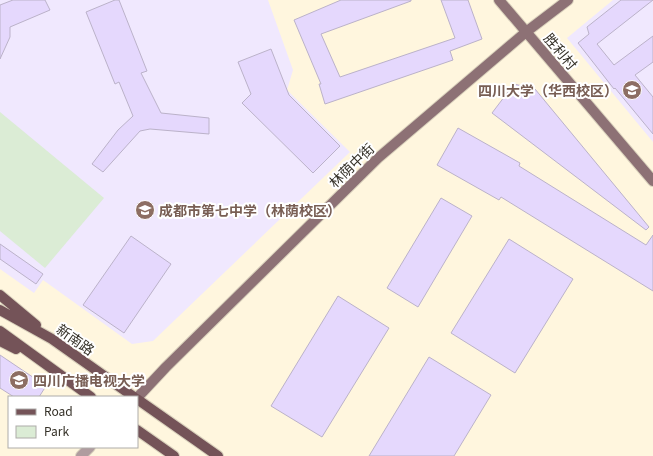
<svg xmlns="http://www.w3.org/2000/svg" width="653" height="456" viewBox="0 0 653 456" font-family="Georgia,'Noto Sans SC',serif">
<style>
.education{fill:#f0e8fe}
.green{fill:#dbecd5}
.building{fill:#e5d8fd;stroke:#bbb2c9}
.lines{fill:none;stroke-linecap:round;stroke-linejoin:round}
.street-casing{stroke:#dad2bd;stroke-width:12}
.secondary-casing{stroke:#dad2bd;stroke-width:12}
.primary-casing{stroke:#dad2bd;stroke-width:12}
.street{stroke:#b09c9f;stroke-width:10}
.secondary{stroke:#8d7175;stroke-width:10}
.primary{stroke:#745358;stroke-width:10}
.labels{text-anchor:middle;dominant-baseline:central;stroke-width:4;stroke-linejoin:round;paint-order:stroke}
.street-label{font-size:14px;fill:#343027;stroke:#fff}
.education-label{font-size:14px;font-weight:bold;fill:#785e54;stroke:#fff;text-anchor:start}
</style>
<rect width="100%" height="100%" fill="#fff6de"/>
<path class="education" d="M 0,0 L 268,0 L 293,70 L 287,90 L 350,152 L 153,341 L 132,344 L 43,280 L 34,293 L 0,269 Z
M 613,0 L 653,0 L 653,142 L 567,38 Z"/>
<path class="green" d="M 0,112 L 104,198 L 45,268 L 0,231 Z"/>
<path class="building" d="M 13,0 L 45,0 L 50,10 L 10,27 L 10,37 L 0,59 L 0,5 Z
M 115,0 L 119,0 L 147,71 L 141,73 L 161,113 L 209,118 L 209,134 L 150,129 L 140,131 L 103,172 L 92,164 L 118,130 L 133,116 L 119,82 L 115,84 L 86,12 Z
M 341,0 L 411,0 L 411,1 L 321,34 L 340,77 L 455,38 L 441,0 L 468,0 L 482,39 L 450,51 L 453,60 L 325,104 L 319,84 L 321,84 L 294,20 Z
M 621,0 L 653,0 L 597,44 L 614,65 L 653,36 L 653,62 L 635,75 L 653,97 L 653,134 L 615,88 L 614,89 L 578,43 L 589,34 L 587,27 Z
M 271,49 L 289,95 L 340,146 L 313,173 L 242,103 L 251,94 L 238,62 Z
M 514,84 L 535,89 L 649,227 L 646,230 L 492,113 Z
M 458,128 L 520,163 L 519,166 L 646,245 L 653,235 L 653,291 L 501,197 L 499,200 L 437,165 Z
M 441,198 L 472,216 L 418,307 L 387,288 Z
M 131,236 L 171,264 L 124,333 L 83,305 Z
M 509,239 L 573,279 L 515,373 L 451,333 Z
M 0,244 L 43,274 L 36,284 L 0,259 Z
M 338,296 L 389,328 L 322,437 L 271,406 Z
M 0,355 L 46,386 L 39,397 L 14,397 L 0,388 Z
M 429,357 L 491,395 L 454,456 L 369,456 Z"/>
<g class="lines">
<g class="street-casing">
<path id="street" d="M 81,456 L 90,447"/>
</g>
<g class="secondary-casing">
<path id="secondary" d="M 499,0 L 653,181
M 137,398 L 166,367 L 378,158 L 526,32 L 568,0"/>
</g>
<g class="primary-casing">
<path id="primary" d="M 0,295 L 36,325
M 0,310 L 52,339 L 134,397
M 0,331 L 91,397
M 0,341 L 16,349
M 137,399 L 218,456
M 137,430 L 174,456"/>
</g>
<use href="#street" class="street"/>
<use href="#secondary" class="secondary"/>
<use href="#primary" class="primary"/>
</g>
<defs>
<g id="university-disc" transform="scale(1)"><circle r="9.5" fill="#8d6e63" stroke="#fff"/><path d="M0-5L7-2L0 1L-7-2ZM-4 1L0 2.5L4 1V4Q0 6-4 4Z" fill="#fff"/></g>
<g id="school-disc" transform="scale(1)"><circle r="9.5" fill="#8d6e63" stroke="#fff"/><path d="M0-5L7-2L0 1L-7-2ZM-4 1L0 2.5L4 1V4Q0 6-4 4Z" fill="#fff"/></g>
</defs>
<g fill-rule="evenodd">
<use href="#university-disc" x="632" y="90"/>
<use href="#school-disc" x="145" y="210"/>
<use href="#university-disc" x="19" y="380"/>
</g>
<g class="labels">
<g class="street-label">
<text transform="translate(561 51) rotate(50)">胜利村</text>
<text transform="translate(351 165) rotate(-44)">林荫中街</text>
<text transform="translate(76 339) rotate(35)">新南路</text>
</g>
<g class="education-label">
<text x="618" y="90" text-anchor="end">四川大学（华西校区）</text>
<text x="159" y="210">成都市第七中学（林荫校区）</text>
<text x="33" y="380">四川广播电视大学</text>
</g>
</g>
<rect x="8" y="396" width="130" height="52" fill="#ffffff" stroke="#aeaca9"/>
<rect x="16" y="409" width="20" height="6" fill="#745358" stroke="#aeaca9"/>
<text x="44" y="416" font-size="12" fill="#343027">Road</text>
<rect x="16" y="426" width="20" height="12" fill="#dbecd5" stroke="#aeaca9"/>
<text x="44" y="436" font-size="12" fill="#343027">Park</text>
</svg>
